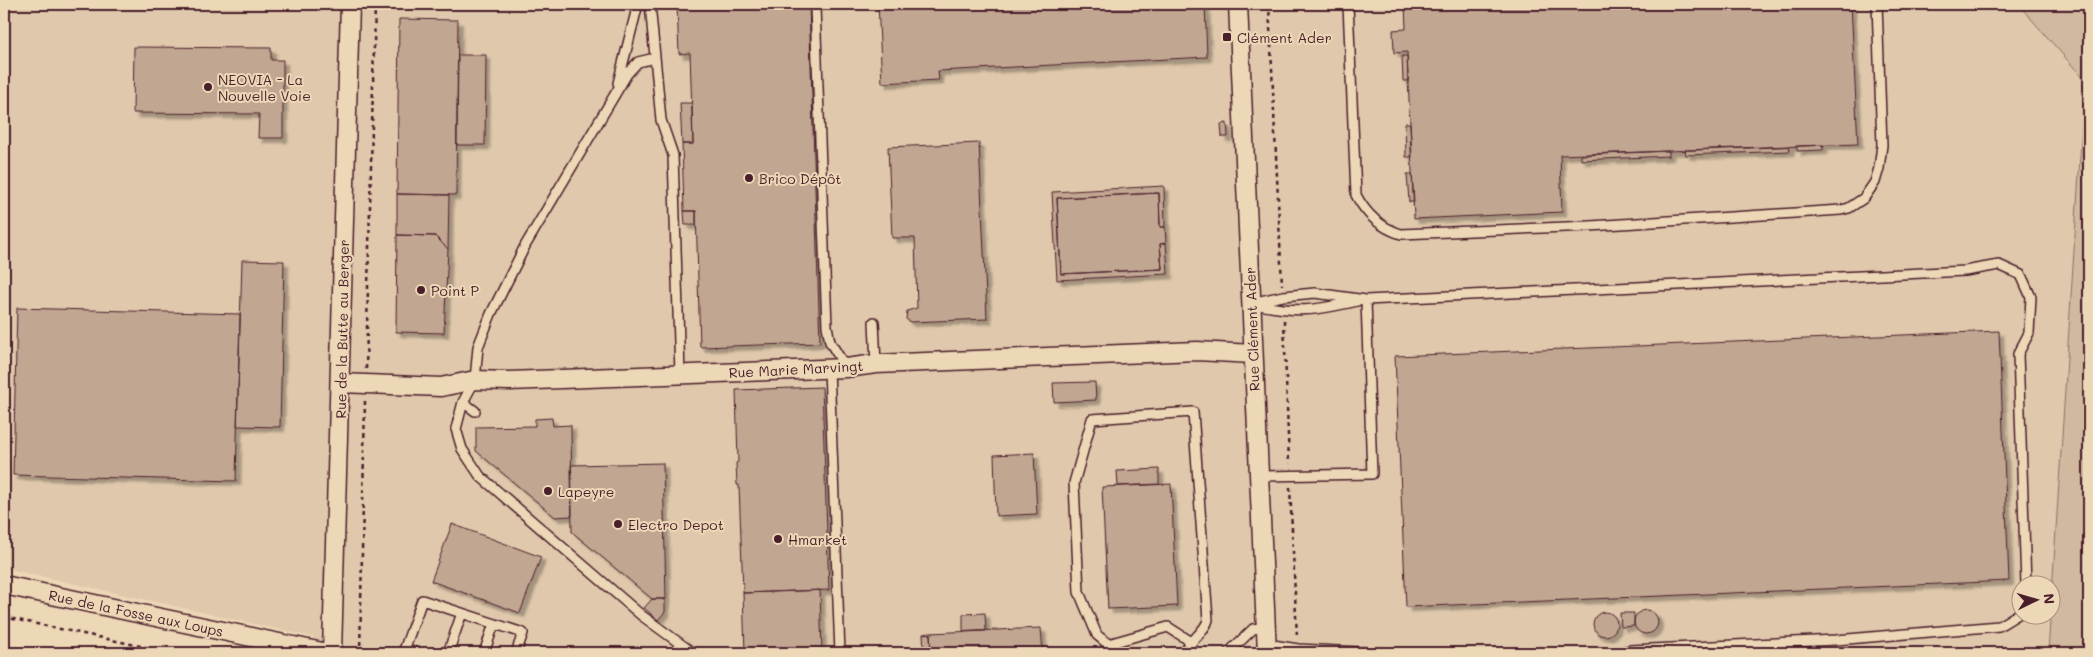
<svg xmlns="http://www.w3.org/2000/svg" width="2093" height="657" viewBox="0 0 2093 657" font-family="Mali,sans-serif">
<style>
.built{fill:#dfc8ab;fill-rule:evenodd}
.green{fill:#d1b9a0;stroke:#8e6c66}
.building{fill:#c1a691;stroke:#4a1f2b;filter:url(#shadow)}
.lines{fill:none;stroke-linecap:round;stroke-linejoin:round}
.lane-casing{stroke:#4a1f2b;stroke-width:12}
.street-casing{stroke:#4a1f2b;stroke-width:21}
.path{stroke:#4a1f2b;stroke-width:2.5;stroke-dasharray:4 4;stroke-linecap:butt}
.lane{stroke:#ecd7b6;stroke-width:9}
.street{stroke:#ecd7b6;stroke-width:18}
.poi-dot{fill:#4a1f2b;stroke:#ecd7b6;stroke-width:2}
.labels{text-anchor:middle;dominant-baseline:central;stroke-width:4;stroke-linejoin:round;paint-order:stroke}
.poi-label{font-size:14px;fill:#4a1f2b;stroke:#ecd7b6;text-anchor:start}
.street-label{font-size:14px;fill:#4a1f2b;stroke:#ecd7b6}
</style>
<defs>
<filter id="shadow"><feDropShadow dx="4.5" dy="4.5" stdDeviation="1" flood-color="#0004"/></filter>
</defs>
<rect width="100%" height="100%" fill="#ecd7b6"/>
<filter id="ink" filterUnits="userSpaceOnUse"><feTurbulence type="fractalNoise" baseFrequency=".02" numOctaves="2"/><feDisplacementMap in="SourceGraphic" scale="10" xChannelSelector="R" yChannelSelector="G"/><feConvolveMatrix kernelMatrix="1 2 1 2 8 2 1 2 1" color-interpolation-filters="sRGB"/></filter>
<g filter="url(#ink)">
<path class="built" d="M 4,4 L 2018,4 L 2085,79 L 2048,653 L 321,653 L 313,637 L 4,568 ZM 2020,584 L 2050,584 L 2050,614 L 2020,614 Z"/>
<path class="green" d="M 2018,4 L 2089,4 L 2089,653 L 2048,653 L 2085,80 Z"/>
<path class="building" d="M 688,4 L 809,4 L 820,343 L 700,347 L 696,211 L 684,211 L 682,144 L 693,144 L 690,53 L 679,54 L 677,6 L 688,6 Z
M 878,4 L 1205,4 L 1207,57 L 938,71 L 939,80 L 882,83 Z
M 1405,4 L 1851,4 L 1858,144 L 1560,155 L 1562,212 L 1414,219 L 1407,52 L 1394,53 L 1393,30 L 1406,29 Z
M 399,19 L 458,20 L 456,195 L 397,194 Z
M 134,47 L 271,48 L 271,60 L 283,60 L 283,138 L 258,138 L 259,114 L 133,113 Z
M 458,55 L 486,55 L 485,145 L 457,145 Z
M 1402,56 L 1407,56 L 1408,81 L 1403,81 Z
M 680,103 L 692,103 L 693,144 L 682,144 Z
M 1227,123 L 1228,137 L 1222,137 L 1221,124 Z
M 1405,123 L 1410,123 L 1412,157 L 1406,157 Z
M 979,143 L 987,319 L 910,322 L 906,319 L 907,311 L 917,308 L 915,238 L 892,238 L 888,147 Z
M 1823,145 L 1823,150 L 1797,151 L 1797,146 Z
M 1789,146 L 1790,151 L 1686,155 L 1685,150 Z
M 1669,151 L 1669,156 L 1581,160 L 1581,155 Z
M 1407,174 L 1412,174 L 1414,202 L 1409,202 Z
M 1164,186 L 1165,227 L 1160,227 L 1159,193 L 1057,198 L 1061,274 L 1162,269 L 1160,244 L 1166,243 L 1168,274 L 1057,280 L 1052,192 Z
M 1159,193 L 1160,227 L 1165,227 L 1166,243 L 1160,244 L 1162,269 L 1061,274 L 1057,198 Z
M 397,194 L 449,195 L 448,249 L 435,236 L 397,235 Z
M 684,211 L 696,211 L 696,225 L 685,225 Z
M 397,235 L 435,236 L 448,249 L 444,333 L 396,332 Z
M 242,260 L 284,261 L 280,427 L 237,426 Z
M 17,308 L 240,314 L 236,481 L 13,475 Z
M 1999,331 L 2009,581 L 1406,607 L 1395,356 Z
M 1095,382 L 1096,400 L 1054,402 L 1053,383 Z
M 822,387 L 829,590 L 743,593 L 739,485 L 737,485 L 736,463 L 738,462 L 736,390 Z
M 552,418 L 553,426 L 571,425 L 572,516 L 555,517 L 476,451 L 476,427 L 535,426 L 535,419 Z
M 1034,453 L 1037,514 L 996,516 L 994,455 Z
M 663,463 L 666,599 L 652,599 L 572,532 L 571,465 Z
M 1159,469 L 1159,484 L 1118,486 L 1117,471 Z
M 1171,484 L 1177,606 L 1108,609 L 1102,487 Z
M 452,524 L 541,557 L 520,613 L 431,581 Z
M 820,590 L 822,653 L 745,653 L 743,593 Z
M 652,599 L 665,599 L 665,612 L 658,620 L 644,608 Z
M1634 622a12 12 0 1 1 24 0a12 12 0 1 1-24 0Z
M1593 624a12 12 0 1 1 24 0a12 12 0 1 1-24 0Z
M 985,613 L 986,631 L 963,632 L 963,614 Z
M 1620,613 L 1634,613 L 1634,626 L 1621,627 Z
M 1041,628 L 1043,653 L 931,653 L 930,633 Z
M 930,633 L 931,653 L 924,653 L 923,634 Z"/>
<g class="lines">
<g class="lane-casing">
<path id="lane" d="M 650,4 L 661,120 L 673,155 L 680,374
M 1348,4 L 1356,195 C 1366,214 1381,228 1401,234 L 1590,226 L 1841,210 L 1849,208 L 1864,198 L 1875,182 L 1879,168 L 1882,145 L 1877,4
M 815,7 L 827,326 L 830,342 L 846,368
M 655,58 L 638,62 L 627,74 L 525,246 L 491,314 L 478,347 L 475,380 L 463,402 L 456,429 L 462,449 L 480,476 L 641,615 L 693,653
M 618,83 L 638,4
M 1251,303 L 1283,296 L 1315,293 L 1366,300 L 1965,271 L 1999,265 L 2021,275 L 2031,297 L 2029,333 L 2018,354 L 2026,584
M 1254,304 C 1297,313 1314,311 1357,301
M 874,322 L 876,364
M 829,369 L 840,653
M 463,402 L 475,411
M 1259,476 L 1372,474 L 1366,300
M 1108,644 L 1168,627 L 1190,641
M 1267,644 L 1298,649 L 1380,653
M 404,649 L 418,653
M 403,653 L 422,600 L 523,633 L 516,653
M 448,653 L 462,613
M 484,653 L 494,624
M 1111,653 L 1108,644 L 1097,635 L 1079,592 L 1074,483 L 1092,419 L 1193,412 L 1208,620 C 1205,632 1191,639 1184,653
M 1228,653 L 1253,629 L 1266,627
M 1620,653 L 1630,650 L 1836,640 L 1999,626 L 2020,613"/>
</g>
<g class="street-casing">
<path id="street" d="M 1238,4 L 1267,653
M 341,383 L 441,387 L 475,380 L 509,381 L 846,368 L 876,364 L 1197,351 L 1253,354
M 4,585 L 327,653
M 332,653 L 350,4"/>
</g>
<path class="path" d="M 1269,4 L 1282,285
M 1284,320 L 1289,464
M 366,369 L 375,4
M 1290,487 L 1297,637
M 4,617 L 173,653
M 360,653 L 365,400"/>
<use href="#lane" class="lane"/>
<use href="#street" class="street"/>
</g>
</g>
<g class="poi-dot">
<rect x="1222" y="32" width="10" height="10" rx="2.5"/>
<circle cx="208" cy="87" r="5"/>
<circle cx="749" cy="178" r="5"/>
<circle cx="421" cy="290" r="5"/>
<circle cx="548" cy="491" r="5"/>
<circle cx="618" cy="524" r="5"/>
<circle cx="778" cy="539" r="5"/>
</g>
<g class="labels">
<g class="poi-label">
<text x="1237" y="37">Clément Ader</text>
<text x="218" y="79">NEOVIA - La<tspan x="218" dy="16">Nouvelle Voie</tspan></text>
<text x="759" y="178">Brico Dépôt</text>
<text x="431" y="290">Point P</text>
<text x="558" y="491">Lapeyre</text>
<text x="628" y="524">Electro Depot</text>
<text x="788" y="539">Hmarket</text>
</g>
<g class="street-label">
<text transform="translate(342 329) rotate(-89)">Rue de la Butte au Berger</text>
<text transform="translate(1252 329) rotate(-92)">Rue Clément Ader</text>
<text transform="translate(796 369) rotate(-3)">Rue Marie Marvingt</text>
<text transform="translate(136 613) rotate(12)">Rue de la Fosse aux Loups</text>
</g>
</g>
<rect width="2093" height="657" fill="none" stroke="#ecd7b6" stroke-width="20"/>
<rect x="10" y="10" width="2073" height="637" fill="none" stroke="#4a1f2b" stroke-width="2" filter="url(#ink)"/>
<g transform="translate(2036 600) rotate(85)"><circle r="24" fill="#ecd7b6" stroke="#ab8d7e"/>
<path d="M0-4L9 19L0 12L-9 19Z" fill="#4a1f2b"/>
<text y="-8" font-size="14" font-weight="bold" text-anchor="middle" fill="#4a1f2b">N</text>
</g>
</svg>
